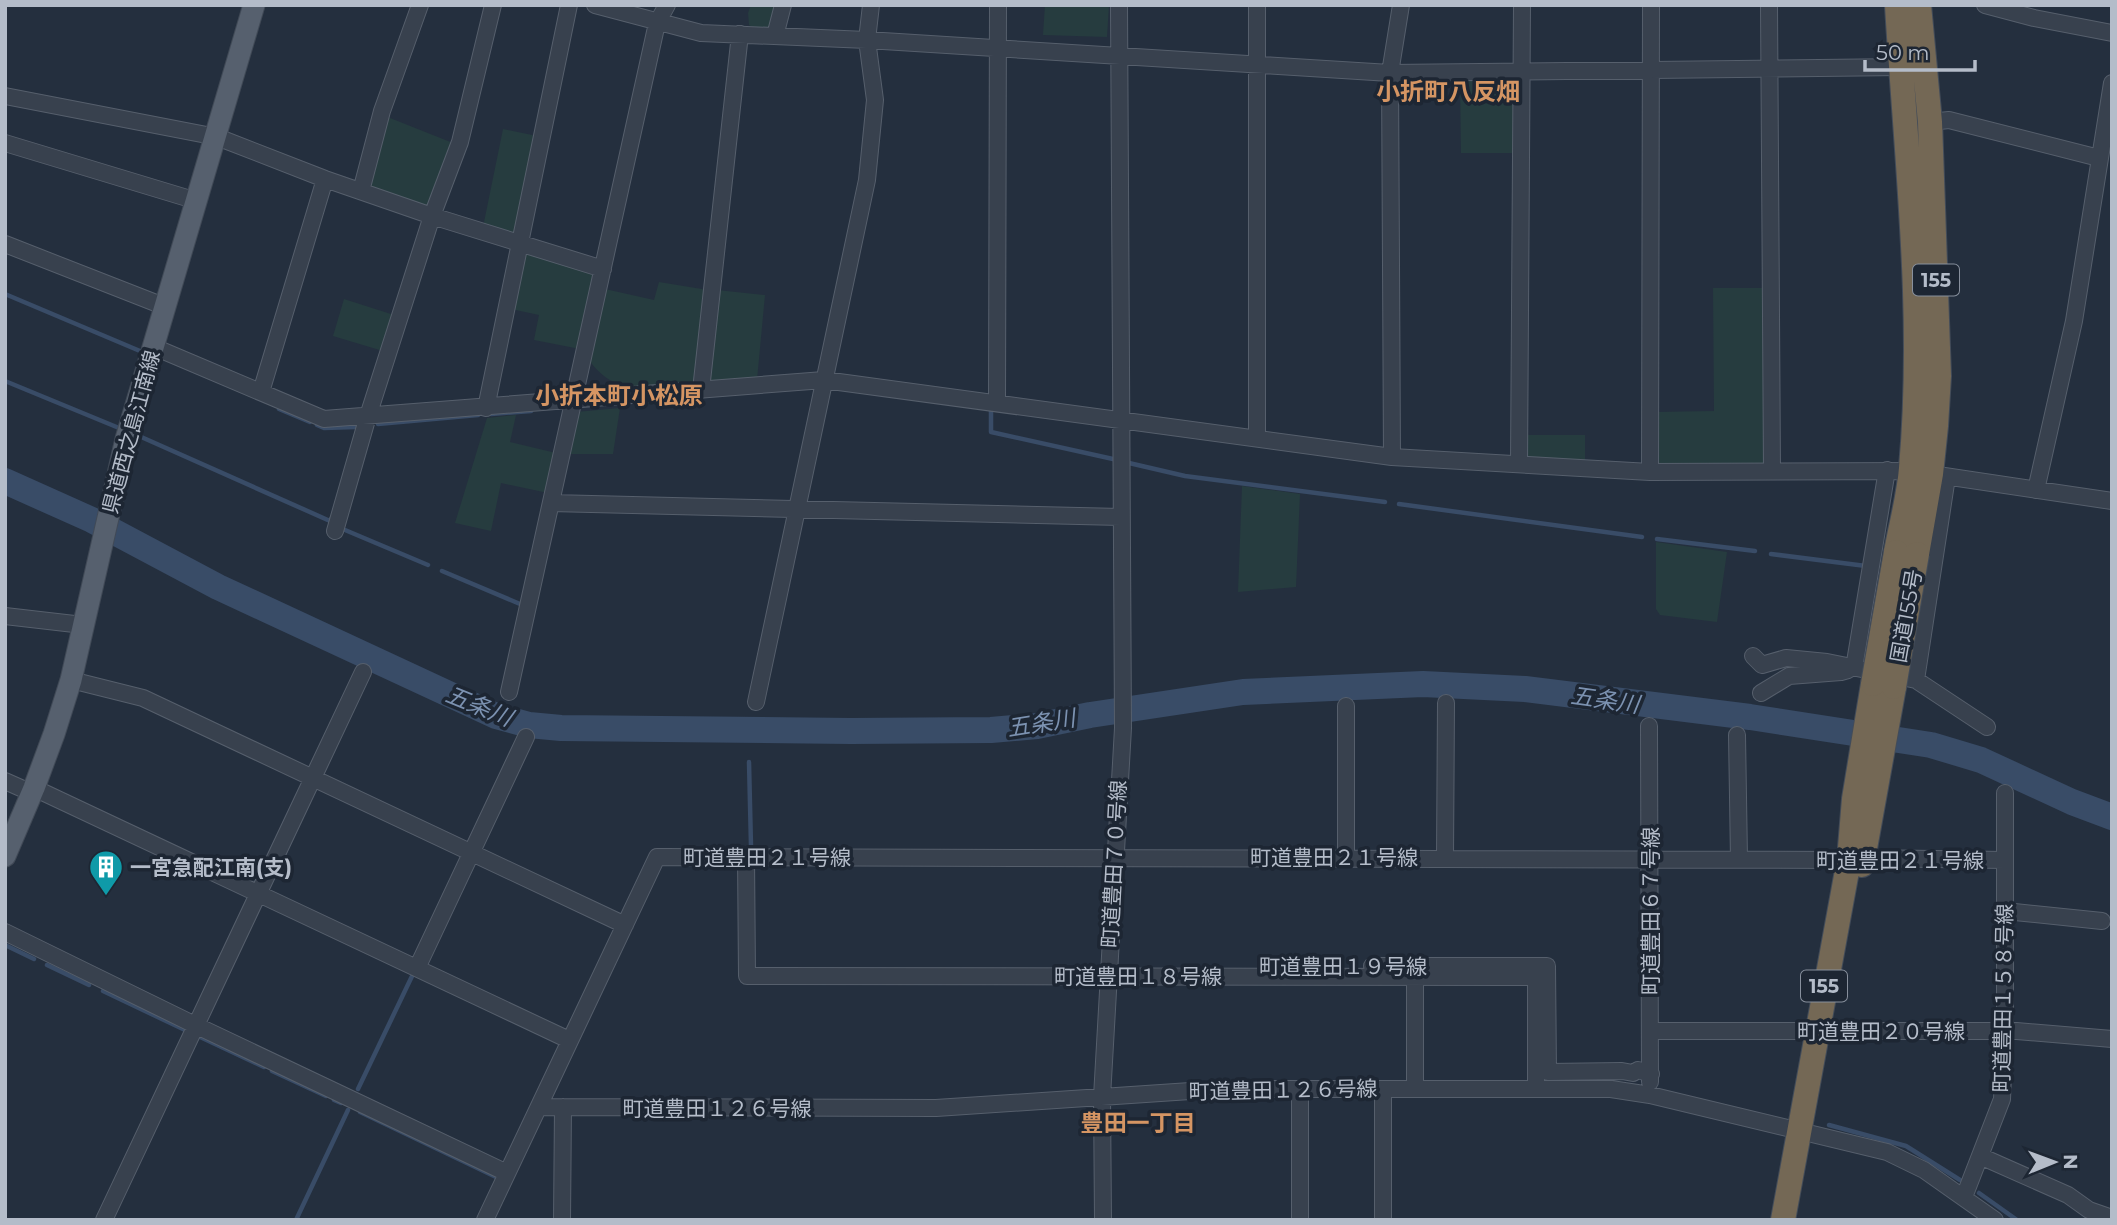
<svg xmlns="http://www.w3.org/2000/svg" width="2117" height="1225" viewBox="0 0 2117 1225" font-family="Montserrat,'Noto Sans JP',sans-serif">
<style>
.green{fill:#263c3f}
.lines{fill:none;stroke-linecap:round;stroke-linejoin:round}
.stream{stroke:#394c67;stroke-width:4.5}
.river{stroke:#394c67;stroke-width:26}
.minor-casing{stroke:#565f6c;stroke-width:18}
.major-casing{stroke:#414a57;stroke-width:23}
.highway-casing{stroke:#434c59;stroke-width:26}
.minor{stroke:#38414e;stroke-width:16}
.major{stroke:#56606e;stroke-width:21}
.highway{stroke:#746855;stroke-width:24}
.highway-bridge-casing{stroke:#434c59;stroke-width:26;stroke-linecap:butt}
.highway-bridge{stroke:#746855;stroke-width:24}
.labels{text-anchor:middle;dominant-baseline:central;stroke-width:7;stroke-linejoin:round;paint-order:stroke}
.shield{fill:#1d2633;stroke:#878f9c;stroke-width:2}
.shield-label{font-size:19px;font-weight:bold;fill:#b4bcc9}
.street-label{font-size:21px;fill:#b4bcc9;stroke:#1d2633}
.poi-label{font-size:21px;font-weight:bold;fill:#b4bcc9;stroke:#1d2633;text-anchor:start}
.water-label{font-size:23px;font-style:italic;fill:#7c92b1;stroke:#1d2633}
.neighbourhood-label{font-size:23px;font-weight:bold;fill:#d59563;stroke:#1d2633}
.quarter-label{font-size:24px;font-weight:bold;fill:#d59563;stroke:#1d2633}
</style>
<rect width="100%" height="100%" fill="#242f3e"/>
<path class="green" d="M 751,5 L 778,5 L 769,30 L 754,28 L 749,25 L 748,13 Z
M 1045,5 L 1109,5 L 1107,37 L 1043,35 Z
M 1460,78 L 1511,78 L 1515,83 L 1515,153 L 1461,153 Z
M 385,116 L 453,143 L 429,205 L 423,208 L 370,189 Z
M 503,129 L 537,136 L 515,236 L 483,227 Z
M 528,251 L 593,272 L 596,277 L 580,349 L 534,340 L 539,315 L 511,309 L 522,255 Z
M 659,282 L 708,290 L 697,380 L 692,385 C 651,388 617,399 589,360 L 605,289 L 654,300 Z
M 1713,288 L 1767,288 L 1768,461 L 1763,465 L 1661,466 L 1655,461 L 1655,412 L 1714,411 Z
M 717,290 L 765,295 L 757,380 L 710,383 L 707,379 Z
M 344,299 L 394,315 L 383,351 L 333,336 Z
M 620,408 L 613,454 L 567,454 L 576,412 Z
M 516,415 L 510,442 L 556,453 L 548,493 L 501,483 L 491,531 L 455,523 L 487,418 Z
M 1524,435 L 1585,435 L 1585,463 L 1529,460 L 1524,452 Z
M 1242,486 L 1300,494 L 1296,587 L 1238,592 Z
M 1656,542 L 1727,552 L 1717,622 L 1660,615 L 1656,609 Z"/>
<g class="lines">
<path class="stream" d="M 5,294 L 140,351
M 5,381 L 119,428
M 279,409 L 310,422
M 989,409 L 991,409 L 991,432 L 1113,459
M 491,414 L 531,411
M 378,424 L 478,415
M 317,425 L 324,428 L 355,427
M 139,436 L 330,521 L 331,519
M 1129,463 L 1185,476 L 1385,502
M 1399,504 L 1642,537
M 345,530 L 428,565
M 1657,539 L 1755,551
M 1771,554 L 1866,566
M 442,571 L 520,604
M 749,738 L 751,730
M 749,762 L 751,846
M 5,945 L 34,959
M 47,965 L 89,985
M 103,991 L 185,1030
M 198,1036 L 264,1067
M 272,1071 L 326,1096
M 358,1089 L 414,972
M 334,1100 L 341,1103
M 360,1112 L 496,1177
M 1829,1125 L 1906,1146 L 1960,1180
M 1979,1193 L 2017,1220
M 296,1220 L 348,1110"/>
<path class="river" d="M 5,481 L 92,520 L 218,587 L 496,716 L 529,725 L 561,728 L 851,731 L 991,730 L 1037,726 L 1090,715 L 1243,692 L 1423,684 L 1525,689 L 1750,717 L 1931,745 L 1981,760 L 2072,802 L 2112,817"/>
<g class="minor-casing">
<path id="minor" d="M 595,5 L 701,33 L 867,40 L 1390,73 L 1901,67
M 1769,5 L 1772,471
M 1985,5 L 2034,18 L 2112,33
M 775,36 L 783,5
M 5,96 L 217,137 L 325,179 L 432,216 L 603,269
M 1930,122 L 1949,120 L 2099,158
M 5,143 L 197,201
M 361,191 L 382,111 L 420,5
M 5,244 L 166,307
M 154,347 L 324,419 L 824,380 L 1392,457 L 1650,472 L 1911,471 L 2112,501
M 701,390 L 740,34
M 261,392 L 325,179
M 997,403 L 998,5
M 486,408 L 569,5
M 1257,438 L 1257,5
M 1392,457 L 1390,73 L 1401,5
M 1519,464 L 1522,5
M 1650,472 L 1651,5
M 2036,490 L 2074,321 L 2112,83
M 551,503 L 1121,517
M 335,531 L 368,416 L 432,216 L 460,142 L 493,5
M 5,616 L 83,625
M 1753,656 L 1762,665 L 1786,658 L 1827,662 L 1916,680 L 1987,727
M 1854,668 L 1887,470
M 71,680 L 143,698 L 625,925
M 1916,680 L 1947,477
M 509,692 L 657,23 L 667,5
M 1761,693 L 1789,676 L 1841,672 L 1848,670
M 756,702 L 867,180 L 875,100 L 867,40 L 871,5
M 1346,706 L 1346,857
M 1649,726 L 1650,1082
M 1737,735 L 1739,859
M 5,781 L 32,793
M 34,788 L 569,1040
M 746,857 L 747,976 L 1536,977 L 1536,1089
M 1445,858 L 1446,703
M 2005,911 L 2102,921
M 5,932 L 195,1025 L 507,1173
M 1372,966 L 1547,966 L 1548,1072 L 1622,1071 L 1633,1073 L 1638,1070 L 1651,1074
M 417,968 L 526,737
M 1415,977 L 1415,1089
M 1651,1031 L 1995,1031 L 2005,1030 L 2112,1039
M 539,1107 L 936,1108 L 1220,1089 L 1611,1089 L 1650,1095 L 1887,1152 L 1924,1170 L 1995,1220
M 1980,1156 L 2068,1195 L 2089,1210 L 2112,1218
M 1964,1197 L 2002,1099 L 2005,1030 L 2005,793
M 104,1220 L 363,672
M 485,1220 L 657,857 L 1849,860 L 1863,858 L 2005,860
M 562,1220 L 563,1107
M 1103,1220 L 1102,1097 L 1123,728 L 1119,5
M 1300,1220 L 1300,1089
M 1383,1220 L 1383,1089"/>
</g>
<g class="major-casing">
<path id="major" d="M 5,856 L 34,788 L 54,734 L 71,680 L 126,439 L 254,5"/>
</g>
<g class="highway-casing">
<path id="highway" d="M 1896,552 C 1901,524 1909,496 1911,468 C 1925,314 1906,159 1897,5
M 1917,554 L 1931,474 L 1936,426 L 1939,376 L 1930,122 L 1919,5
M 1862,865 L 1894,687
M 1783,1220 L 1849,860 L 1854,799 L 1873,684"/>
</g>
<use href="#minor" class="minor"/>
<use href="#major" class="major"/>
<use href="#highway" class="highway"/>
<g class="highway-bridge-casing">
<path id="highway-bridge" d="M 1873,684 L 1896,552
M 1894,687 L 1917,554"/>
</g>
<use href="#highway-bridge" class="highway-bridge"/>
</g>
<defs>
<g id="building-pin" transform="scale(1.75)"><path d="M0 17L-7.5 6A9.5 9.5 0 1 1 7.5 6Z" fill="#0f9aa8" stroke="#1d2633"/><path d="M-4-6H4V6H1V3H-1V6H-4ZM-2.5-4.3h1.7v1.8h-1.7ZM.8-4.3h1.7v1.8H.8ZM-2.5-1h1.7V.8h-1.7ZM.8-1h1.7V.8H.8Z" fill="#fff"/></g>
</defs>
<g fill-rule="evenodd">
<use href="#building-pin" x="106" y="867"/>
</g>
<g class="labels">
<g class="shield">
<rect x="1913" y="264.5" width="46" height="31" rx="5"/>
<rect x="1801" y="970.5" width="46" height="31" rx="5"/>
</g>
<g class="shield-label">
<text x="1936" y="280">155</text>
<text x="1824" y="986">155</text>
</g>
<g class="street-label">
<text transform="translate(131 432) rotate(-75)">県道西之島江南線</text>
<text transform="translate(1906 616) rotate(-80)">国道155号</text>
<text x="767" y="857">町道豊田２１号線</text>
<text x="1334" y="857">町道豊田２１号線</text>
<text x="1900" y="860">町道豊田２１号線</text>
<text transform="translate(1114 864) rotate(-87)">町道豊田７０号線</text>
<text transform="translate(1650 911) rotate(-90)">町道豊田６７号線</text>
<text x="1343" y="966">町道豊田１９号線</text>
<text x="1138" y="976">町道豊田１８号線</text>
<text transform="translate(2003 998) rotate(-89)">町道豊田１５８号線</text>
<text x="1881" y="1031">町道豊田２０号線</text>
<text transform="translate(1283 1090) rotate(-1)">町道豊田１２６号線</text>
<text x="717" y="1108">町道豊田１２６号線</text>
</g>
<g class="poi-label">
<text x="130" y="867">一宮急配江南(支)</text>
</g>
<g class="water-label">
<text transform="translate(1605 700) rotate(8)">五条川</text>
<text transform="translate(479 706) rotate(22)">五条川</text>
<text transform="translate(1041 723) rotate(-9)">五条川</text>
</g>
<g class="neighbourhood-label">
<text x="1138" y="1123">豊田一丁目</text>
</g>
<g class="quarter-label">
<text x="1448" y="91">小折町八反畑</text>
<text x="619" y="395">小折本町小松原</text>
</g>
</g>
<rect width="2117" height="1225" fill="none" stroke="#b4bcc9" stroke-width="14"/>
<g transform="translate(2054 1162) rotate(89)" stroke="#1d2633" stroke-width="5" paint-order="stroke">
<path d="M0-5L12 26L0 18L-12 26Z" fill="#b4bcc9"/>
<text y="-10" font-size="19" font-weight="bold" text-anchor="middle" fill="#b4bcc9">N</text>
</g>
<path d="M1865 60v10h110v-10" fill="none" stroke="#b4bcc9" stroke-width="3.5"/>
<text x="1876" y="60" font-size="21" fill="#b4bcc9" stroke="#1d2633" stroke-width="5" paint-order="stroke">50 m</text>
</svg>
